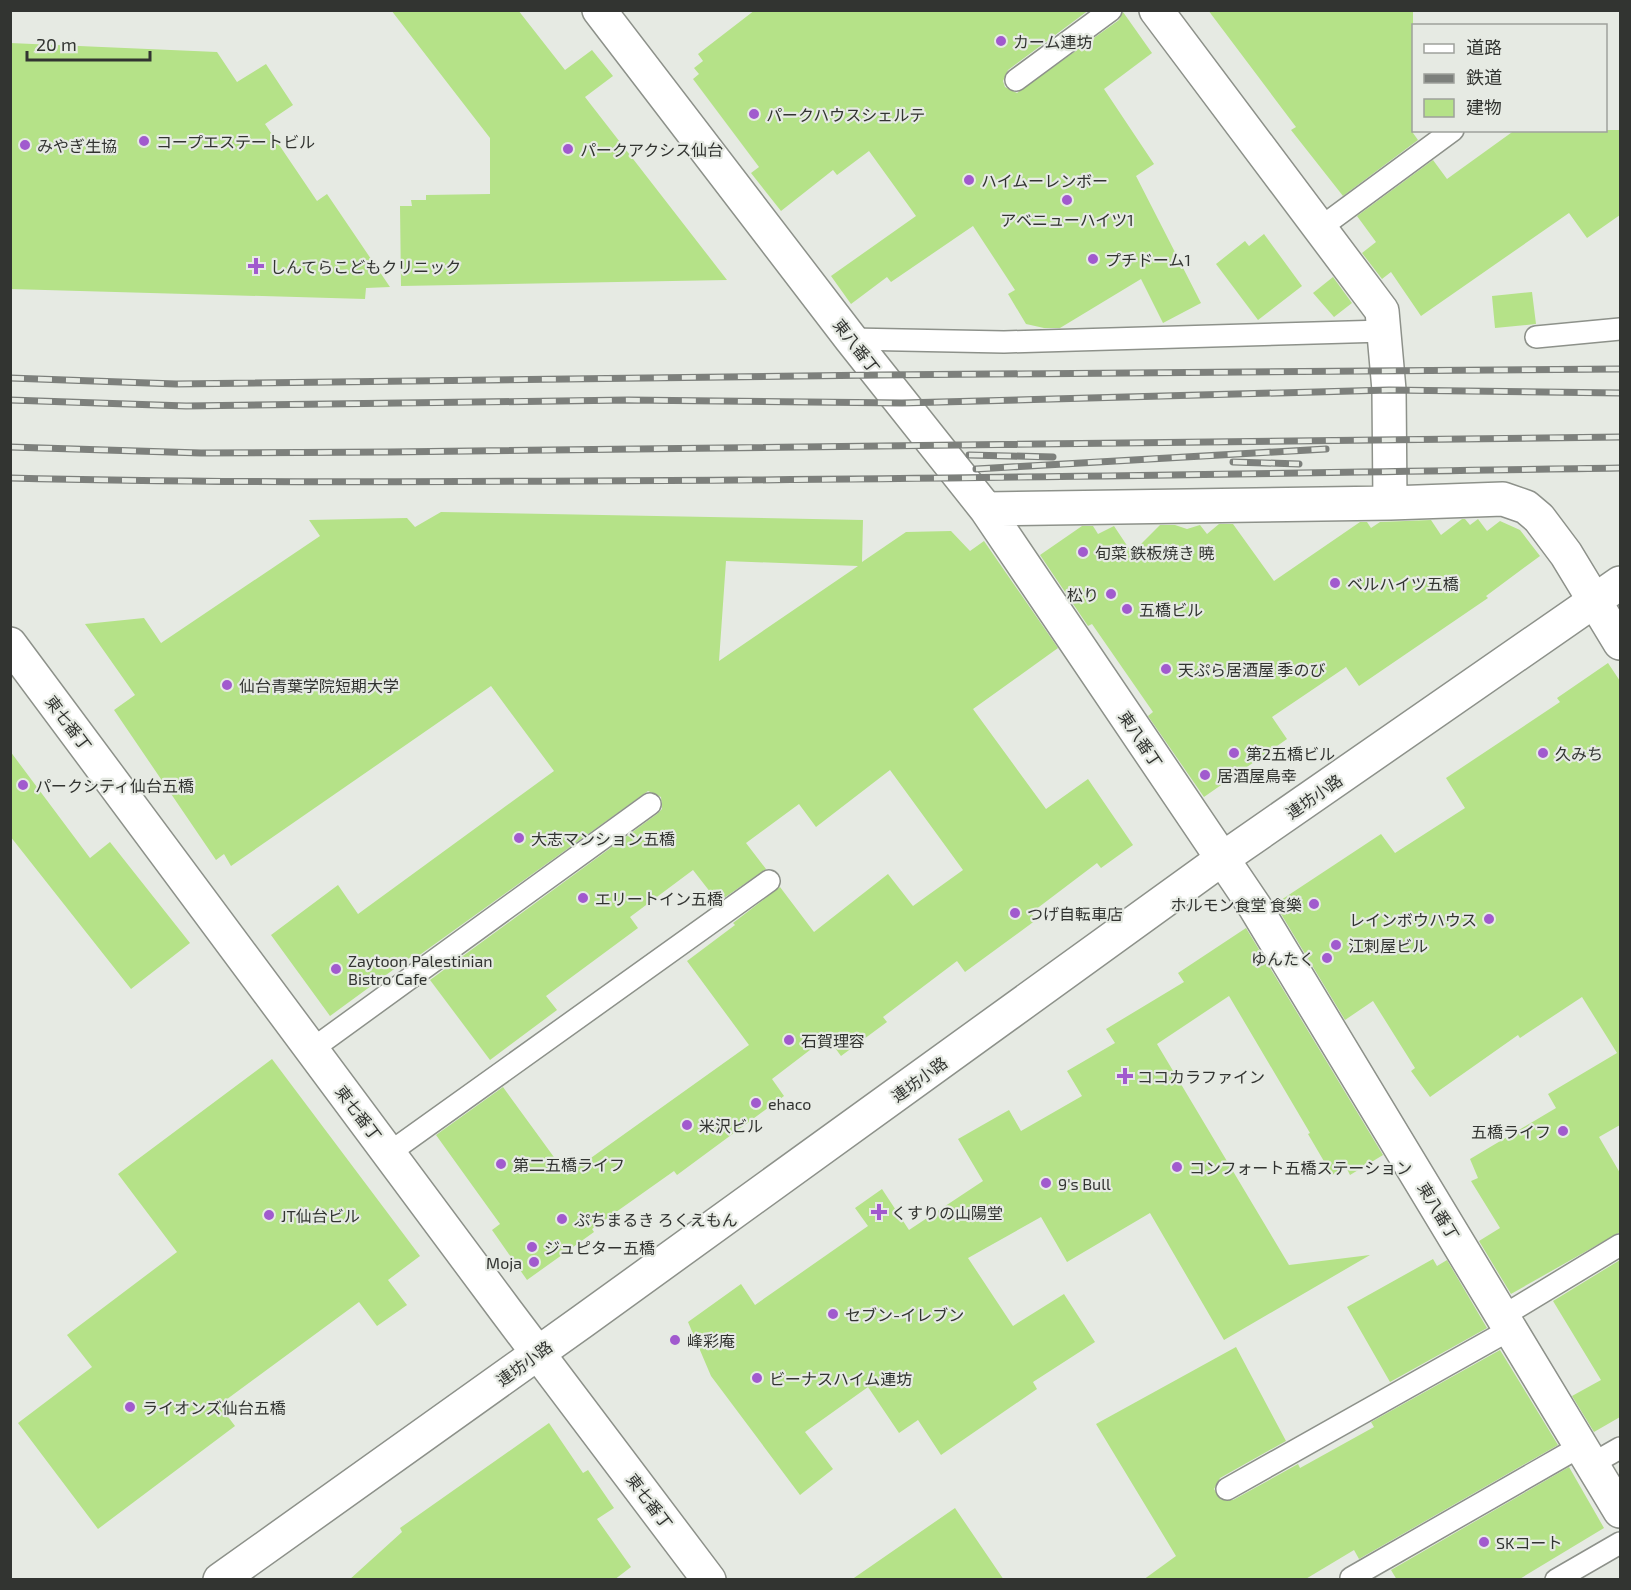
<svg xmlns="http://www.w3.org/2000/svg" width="1631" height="1590" viewBox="0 0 1631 1590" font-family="'Exo 2','Noto Sans JP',sans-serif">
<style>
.building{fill:#b5e288;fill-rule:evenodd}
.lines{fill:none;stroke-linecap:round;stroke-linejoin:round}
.service-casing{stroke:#8d918a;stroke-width:24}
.minor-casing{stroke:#8d918a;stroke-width:36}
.tertiary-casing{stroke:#8d918a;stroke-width:36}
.service{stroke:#fff;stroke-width:21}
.minor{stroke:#fff;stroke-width:33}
.tertiary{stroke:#fff;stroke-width:33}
.rail-casing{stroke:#7d807c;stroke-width:7}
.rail{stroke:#e6eae3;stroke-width:4.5;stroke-dasharray:14;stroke-linecap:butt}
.poi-dot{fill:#a15ace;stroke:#e6eae3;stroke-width:2}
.labels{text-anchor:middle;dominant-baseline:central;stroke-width:4.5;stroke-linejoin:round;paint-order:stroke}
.poi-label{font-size:16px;fill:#323431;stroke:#e6eae3;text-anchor:start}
.street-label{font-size:16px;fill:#323431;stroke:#e6eae3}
</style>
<rect width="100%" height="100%" fill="#e6eae3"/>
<path class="building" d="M 391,10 L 518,10 L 565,70 L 592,50 L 613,76 L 585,97 L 727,280 L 401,286 L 400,206 L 412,206 L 411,200 L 426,200 L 426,195 L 490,194 L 490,138 Z
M 755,10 L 1089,10 L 1008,70 L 1003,81 L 1005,87 L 1017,93 L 1119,20 L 1123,12 L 1152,53 L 1104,89 L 1154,164 L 1136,176 L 1201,303 L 1163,323 L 1141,279 L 1060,328 L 1044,328 L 1026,324 L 1008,294 L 1015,290 L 973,226 L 891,282 L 887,277 L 851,304 L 831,276 L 916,216 L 869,151 L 837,175 L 833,170 L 781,211 L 751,173 L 759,167 L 693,79 L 699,74 L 694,68 L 703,61 L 698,54 Z
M 1208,10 L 1413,10 L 1413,133 L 1418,140 L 1343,196 L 1291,130 L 1296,127 Z
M 10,43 L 217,52 L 237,82 L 266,64 L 293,105 L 265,124 L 317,201 L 327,194 L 390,287 L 366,288 L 365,299 L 10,289 Z
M 1515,130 L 1620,130 L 1620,215 L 1587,238 L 1569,213 L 1421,316 L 1391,272 L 1382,279 L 1362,253 L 1376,242 L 1357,216 L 1433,160 L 1447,179 Z
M 1264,234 L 1302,286 L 1258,320 L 1216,264 L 1245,241 L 1249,246 Z
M 1333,277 L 1352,303 L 1334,317 L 1313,293 Z
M 1532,292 L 1536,324 L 1495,328 L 1492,296 Z
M 441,512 L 863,520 L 862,562 L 906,532 L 951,531 L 970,551 L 984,541 L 1058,648 L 973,709 L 1046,809 L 1088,779 L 1133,845 L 1101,868 L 1097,863 L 1031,913 L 1036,920 L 965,972 L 957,961 L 883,1017 L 887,1022 L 841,1056 L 827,1037 L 772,1079 L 784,1096 L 677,1175 L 674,1171 L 592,1229 L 594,1232 L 527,1280 L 492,1230 L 500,1224 L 436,1135 L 503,1087 L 567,1175 L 749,1045 L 687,961 L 735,925 L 733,923 L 780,887 L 814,932 L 888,874 L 913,906 L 963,870 L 890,770 L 816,827 L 799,804 L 746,843 L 766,869 L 718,902 L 693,870 L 630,917 L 638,928 L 546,996 L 557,1010 L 490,1060 L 430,980 L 657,814 L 662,809 L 661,797 L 648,791 L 414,959 L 412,956 L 330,1016 L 271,935 L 338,885 L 358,914 L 554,771 L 491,686 L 231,866 L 224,854 L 216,860 L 114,710 L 135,695 L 85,624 L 144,618 L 161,643 L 320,536 L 309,520 L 407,518 L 415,527 ZM 726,561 L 858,566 L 719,661 Z
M 1462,519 L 1465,519 L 1470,525 L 1478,519 L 1487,531 L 1500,521 L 1520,530 L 1540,556 L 1486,596 L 1488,598 L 1359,686 L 1346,667 L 1272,717 L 1287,739 L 1204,797 L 1148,716 L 1153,712 L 1092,624 L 1088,626 L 1040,555 L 1082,526 L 1093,526 L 1098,534 L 1114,526 L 1132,553 L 1160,525 L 1175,525 L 1187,529 L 1200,525 L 1207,534 L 1219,524 L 1233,524 L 1274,581 L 1360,522 L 1367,522 L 1371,528 L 1380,522 L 1431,520 L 1441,535 Z
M 1608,663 L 1620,681 L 1620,1125 L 1599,1137 L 1620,1173 L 1620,1232 L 1511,1294 L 1479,1241 L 1500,1228 L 1471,1181 L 1478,1178 L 1470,1159 L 1556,1108 L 1548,1094 L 1617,1053 L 1582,997 L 1520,1038 L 1518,1035 L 1430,1097 L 1411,1071 L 1415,1068 L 1373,1001 L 1345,1020 L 1275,904 L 1381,834 L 1395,853 L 1465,808 L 1446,778 L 1560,702 L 1557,698 Z
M 10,751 L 90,858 L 110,842 L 190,943 L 131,989 L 10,836 Z
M 1246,928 L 1383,1155 L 1350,1175 L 1346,1167 L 1332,1175 L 1308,1134 L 1310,1133 L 1229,996 L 1157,1044 L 1289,1265 L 1370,1255 L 1224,1340 L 1150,1213 L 1067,1262 L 1041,1217 L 968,1258 L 1013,1326 L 1064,1294 L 1095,1342 L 1033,1382 L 1037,1389 L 941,1455 L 918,1420 L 899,1433 L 868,1387 L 805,1432 L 833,1469 L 800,1495 L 711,1376 L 688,1322 L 741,1284 L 755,1305 L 868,1226 L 855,1208 L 882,1189 L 909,1230 L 983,1181 L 958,1139 L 1009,1110 L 1021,1131 L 1082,1096 L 1067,1071 L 1115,1043 L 1106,1029 L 1184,982 L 1178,973 Z
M 272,1059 L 420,1256 L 388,1280 L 407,1305 L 377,1326 L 359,1302 L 219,1405 L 235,1426 L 98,1529 L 18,1423 L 92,1367 L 67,1335 L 177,1252 L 118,1174 Z
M 1433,1259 L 1437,1266 L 1447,1260 L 1487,1328 L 1390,1382 L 1347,1307 Z
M 1620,1260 L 1620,1417 L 1594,1432 L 1572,1396 L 1601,1380 L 1553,1301 Z
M 1236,1347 L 1286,1441 L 1220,1478 L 1214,1489 L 1221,1500 L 1233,1500 L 1298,1464 L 1300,1468 L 1374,1427 L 1371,1422 L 1500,1350 L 1558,1445 L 1359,1559 L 1354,1550 L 1304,1580 L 1143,1580 L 1176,1556 L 1096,1424 Z
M 549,1423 L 583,1473 L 588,1470 L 614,1508 L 597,1519 L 631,1567 L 614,1580 L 349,1580 L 402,1532 L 400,1528 Z
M 1569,1467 L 1604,1528 L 1518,1580 L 1397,1580 L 1391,1570 Z
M 955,1508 L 1004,1580 L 851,1580 Z"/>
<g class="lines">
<g class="service-casing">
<path id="service" d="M 1016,80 L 1111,10
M 1320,228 L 1453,130
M 1536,337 L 1620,329
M 851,339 L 1004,342 L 1384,331
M 311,1050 L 650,804
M 389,1153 L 769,881
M 1503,1316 L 1620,1245
M 1592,1464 L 1620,1448
M 1227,1489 L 1511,1329
M 1351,1578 L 1581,1446
M 1556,1580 L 1620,1543"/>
</g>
<g class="minor-casing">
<path id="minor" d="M 599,10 L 851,339 L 986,509 L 1255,907 L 1620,1511
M 1156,10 L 1382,311 L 1389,390 L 1390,503 L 1503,499 L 1526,507 L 1539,518 L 1566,554 L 1620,643
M 986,509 L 1390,503
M 10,644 L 506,1311 L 709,1580"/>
</g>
<g class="tertiary-casing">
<path id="tertiary" d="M 220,1580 L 583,1321 L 1222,859 L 1620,583"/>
</g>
<use href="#service" class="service"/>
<use href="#minor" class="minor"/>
<use href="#tertiary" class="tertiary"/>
<g class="rail-casing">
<path id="rail" d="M 10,378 L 176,384 L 879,375 L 1620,369
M 10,400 L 186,406 L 628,400 L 902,403 L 1389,390 L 1620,393
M 10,447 L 201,453 L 390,452 L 1620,437
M 969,455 L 1053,457
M 1233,462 L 1299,464
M 976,469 L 1326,449
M 10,478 C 202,483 393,482 585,481 C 930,480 1275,473 1620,468"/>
</g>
<use href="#rail" class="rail"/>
</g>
<g class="poi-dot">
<circle cx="1001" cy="41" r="6"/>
<circle cx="754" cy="114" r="6"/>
<circle cx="144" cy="141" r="6"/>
<circle cx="25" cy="145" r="6"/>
<circle cx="568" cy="149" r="6"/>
<circle cx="969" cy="180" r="6"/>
<circle cx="1067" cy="200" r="6"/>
<circle cx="1093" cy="259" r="6"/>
<path d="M253 257h6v6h6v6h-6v6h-6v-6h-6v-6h6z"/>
<circle cx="1083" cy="552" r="6"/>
<circle cx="1335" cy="583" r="6"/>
<circle cx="1111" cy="594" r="6"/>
<circle cx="1127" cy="609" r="6"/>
<circle cx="1166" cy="669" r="6"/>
<circle cx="227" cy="685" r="6"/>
<circle cx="1234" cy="753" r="6"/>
<circle cx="1543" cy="753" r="6"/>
<circle cx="1205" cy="775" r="6"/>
<circle cx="23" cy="785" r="6"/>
<circle cx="519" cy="838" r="6"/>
<circle cx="583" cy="898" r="6"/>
<circle cx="1314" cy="904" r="6"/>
<circle cx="1015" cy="913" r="6"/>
<circle cx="1489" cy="919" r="6"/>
<circle cx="1336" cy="945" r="6"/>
<circle cx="1327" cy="958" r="6"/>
<circle cx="336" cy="969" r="6"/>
<circle cx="789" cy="1040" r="6"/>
<path d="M1122 1067h6v6h6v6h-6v6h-6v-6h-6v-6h6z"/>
<circle cx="756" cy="1103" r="6"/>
<circle cx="687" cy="1125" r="6"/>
<circle cx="1563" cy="1131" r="6"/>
<circle cx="501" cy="1164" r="6"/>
<circle cx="1177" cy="1167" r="6"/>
<circle cx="1046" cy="1183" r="6"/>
<path d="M876 1203h6v6h6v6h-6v6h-6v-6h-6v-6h6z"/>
<circle cx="269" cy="1215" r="6"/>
<circle cx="562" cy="1219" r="6"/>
<circle cx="532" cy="1247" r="6"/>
<circle cx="534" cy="1262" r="6"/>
<circle cx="833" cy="1314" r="6"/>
<circle cx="675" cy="1340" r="6"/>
<circle cx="757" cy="1378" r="6"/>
<circle cx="130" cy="1407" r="6"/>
<circle cx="1484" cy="1542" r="6"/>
</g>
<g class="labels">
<g class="poi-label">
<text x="1013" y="41">カーム連坊</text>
<text x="766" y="114">パークハウスシェルテ</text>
<text x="156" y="141">コープエステートビル</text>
<text x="37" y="145">みやぎ生協</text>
<text x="580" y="149">パークアクシス仙台</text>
<text x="981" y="180">ハイムーレンボー</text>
<text x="1067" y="219" text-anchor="middle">アベニューハイツ1</text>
<text x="1105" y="259">プチドーム1</text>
<text x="270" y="266">しんてらこどもクリニック</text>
<text x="1095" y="552">旬菜 鉄板焼き 暁</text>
<text x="1347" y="583">ベルハイツ五橋</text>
<text x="1099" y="594" text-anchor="end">松り</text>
<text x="1139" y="609">五橋ビル</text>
<text x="1178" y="669">天ぷら居酒屋 季のび</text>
<text x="239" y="685">仙台青葉学院短期大学</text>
<text x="1246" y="753">第2五橋ビル</text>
<text x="1555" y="753">久みち</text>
<text x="1217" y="775">居酒屋鳥幸</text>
<text x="35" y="785">パークシティ仙台五橋</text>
<text x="531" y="838">大志マンション五橋</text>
<text x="595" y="898">エリートイン五橋</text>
<text x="1302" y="904" text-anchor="end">ホルモン食堂 食樂</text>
<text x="1027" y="913">つげ自転車店</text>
<text x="1477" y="919" text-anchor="end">レインボウハウス</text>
<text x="1348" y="945">江刺屋ビル</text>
<text x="1315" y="958" text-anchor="end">ゆんたく</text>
<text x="348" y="960">Zaytoon Palestinian<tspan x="348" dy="18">Bistro Cafe</tspan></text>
<text x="801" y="1040">石賀理容</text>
<text x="1137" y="1076">ココカラファイン</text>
<text x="768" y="1103">ehaco</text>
<text x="699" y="1125">米沢ビル</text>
<text x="1551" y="1131" text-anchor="end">五橋ライフ</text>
<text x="513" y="1164">第二五橋ライフ</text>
<text x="1189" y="1167">コンフォート五橋ステーション</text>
<text x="1058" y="1183">9's Bull</text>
<text x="891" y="1212">くすりの山陽堂</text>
<text x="281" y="1215">JT仙台ビル</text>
<text x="574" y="1219">ぷちまるき ろくえもん</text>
<text x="544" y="1247">ジュピター五橋</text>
<text x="522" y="1262" text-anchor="end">Moja</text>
<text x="845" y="1314">セブン-イレブン</text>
<text x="687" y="1340">峰彩庵</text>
<text x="769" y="1378">ビーナスハイム連坊</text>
<text x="142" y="1407">ライオンズ仙台五橋</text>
<text x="1496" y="1542">SKコート</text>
</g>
<g class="street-label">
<text transform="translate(857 346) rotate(52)">東八番丁</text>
<text transform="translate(69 723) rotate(53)">東七番丁</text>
<text transform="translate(1141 739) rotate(56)">東八番丁</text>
<text transform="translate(1314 796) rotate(-35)">連坊小路</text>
<text transform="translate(919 1079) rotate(-36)">連坊小路</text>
<text transform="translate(359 1113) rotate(53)">東七番丁</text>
<text transform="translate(1439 1211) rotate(59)">東八番丁</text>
<text transform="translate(524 1363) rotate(-36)">連坊小路</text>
<text transform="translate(650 1501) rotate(53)">東七番丁</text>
</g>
</g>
<rect width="1631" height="1590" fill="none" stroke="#323431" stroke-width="24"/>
<rect x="1412" y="24" width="195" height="108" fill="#e6eae3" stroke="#9ea19c" stroke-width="1.5"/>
<rect x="1424" y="44" width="30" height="9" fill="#ffffff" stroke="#9ea19c" stroke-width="1.5"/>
<text x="1466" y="54" font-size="18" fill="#323431">道路</text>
<rect x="1424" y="74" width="30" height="9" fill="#7d807c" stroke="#9ea19c" stroke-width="1.5"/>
<text x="1466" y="84" font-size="18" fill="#323431">鉄道</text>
<rect x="1424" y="99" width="30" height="18" fill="#b5e288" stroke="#9ea19c" stroke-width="1.5"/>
<text x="1466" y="114" font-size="18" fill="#323431">建物</text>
<path d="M27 51v9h123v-9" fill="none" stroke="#323431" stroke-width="3"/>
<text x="36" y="51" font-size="18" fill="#323431" stroke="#e6eae3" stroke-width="4.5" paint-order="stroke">20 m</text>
</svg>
